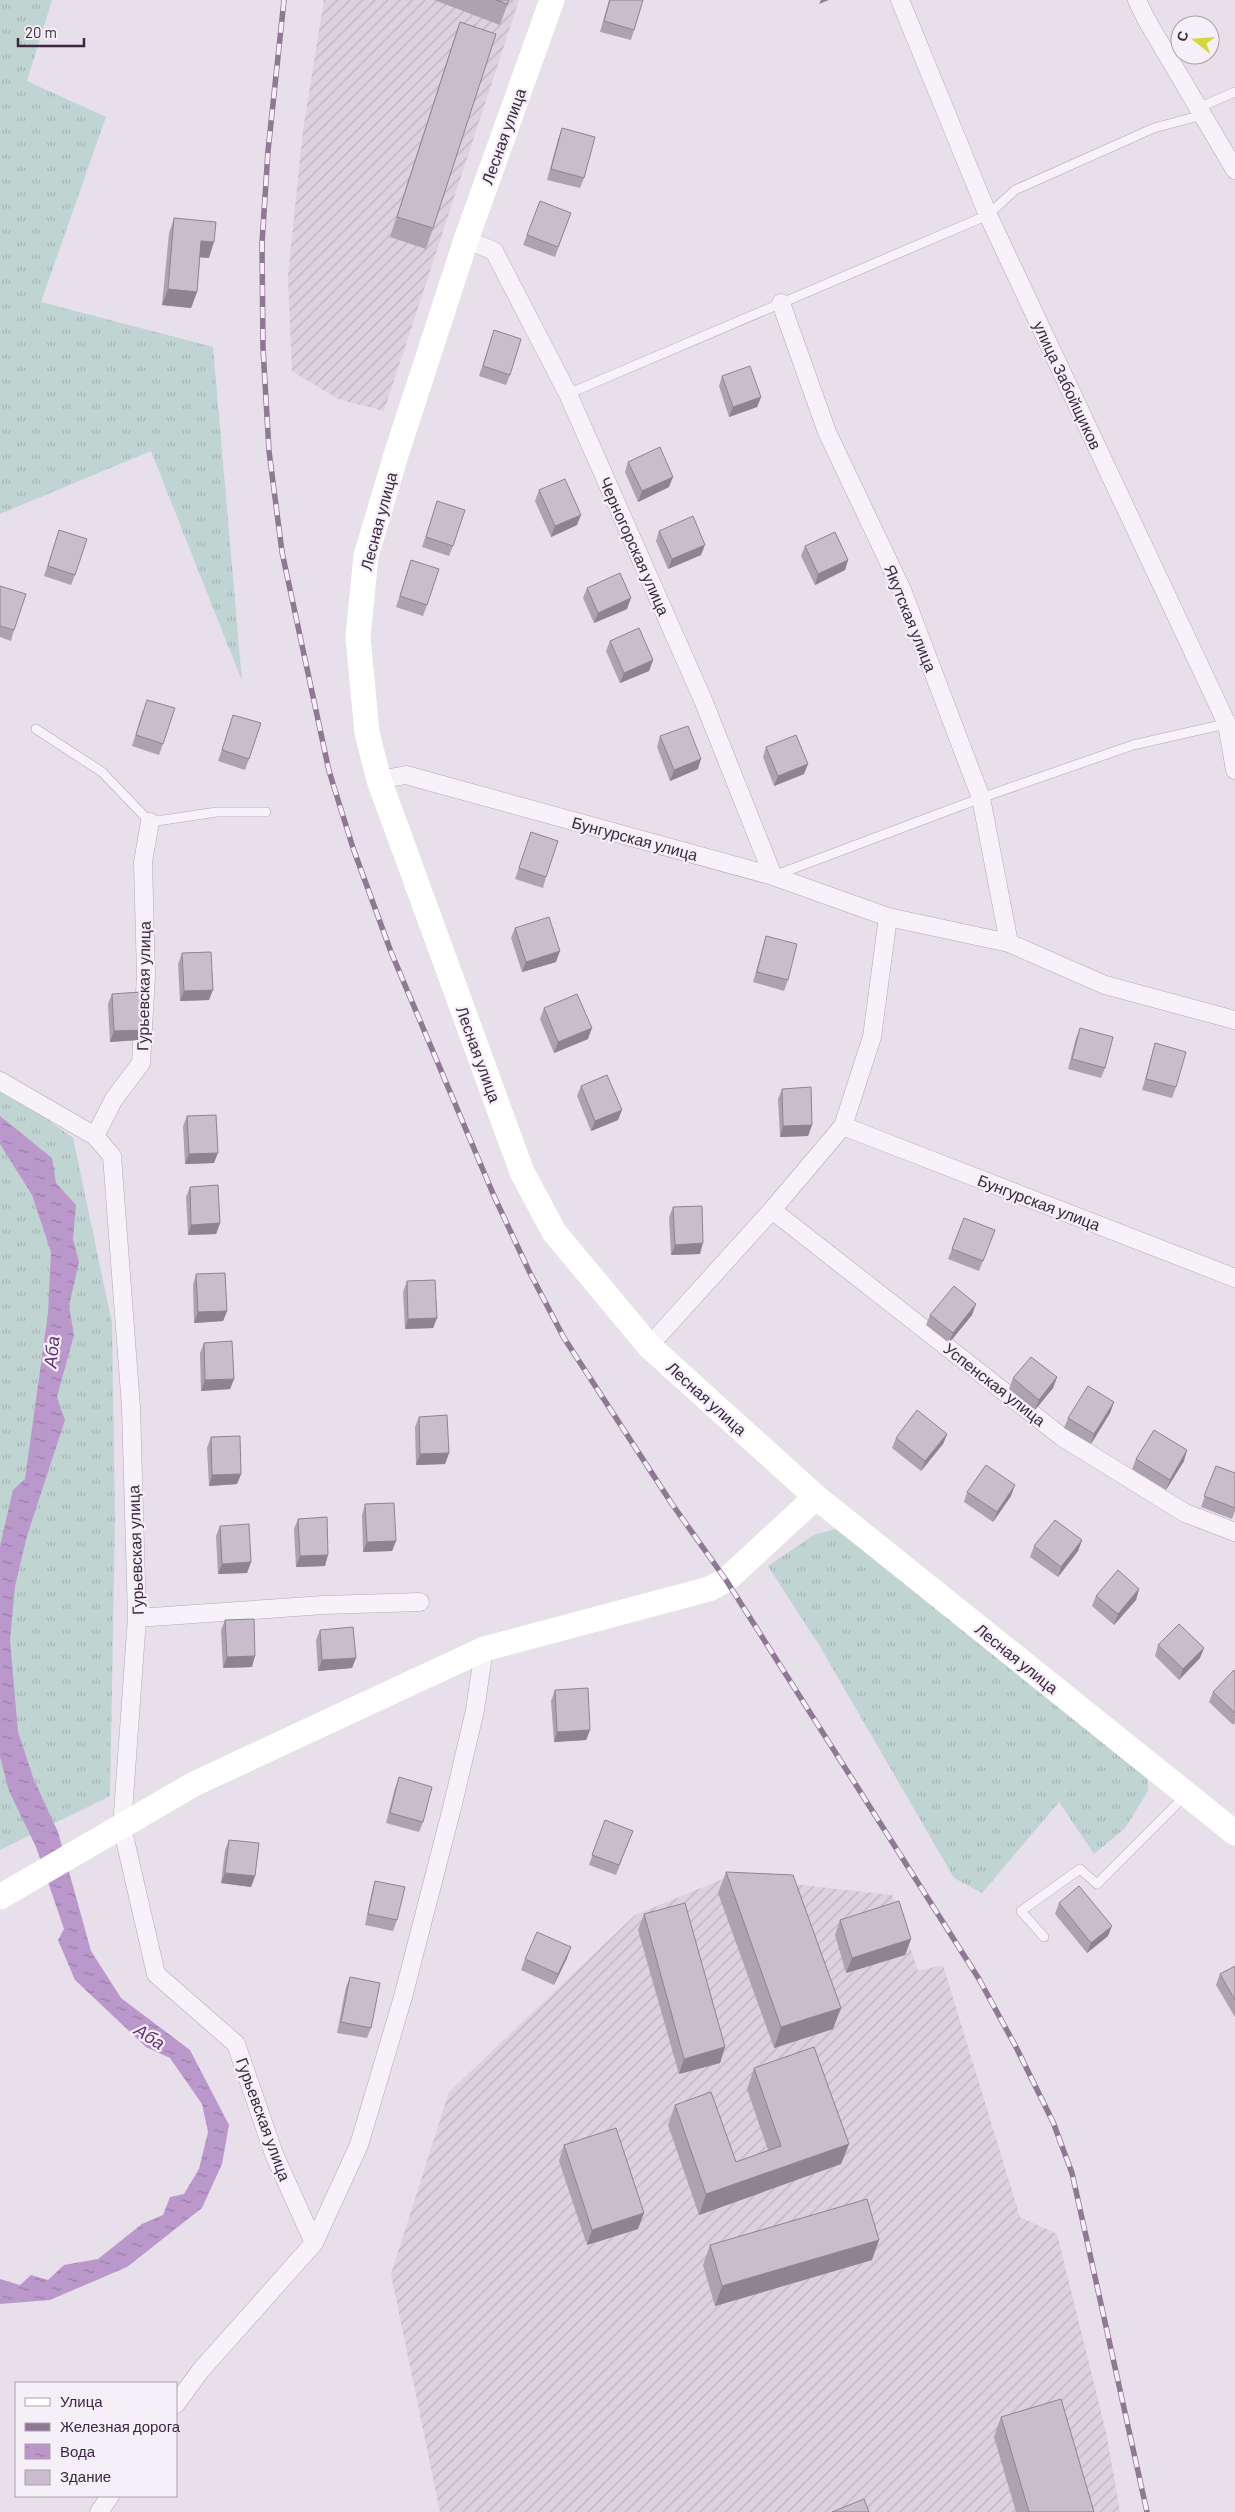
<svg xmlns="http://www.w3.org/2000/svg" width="1235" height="2512" viewBox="0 0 1235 2512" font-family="Barlow,sans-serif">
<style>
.industrial{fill:url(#industrial-furrows)}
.grass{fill:url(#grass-tufts)}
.water{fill:url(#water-ripples)}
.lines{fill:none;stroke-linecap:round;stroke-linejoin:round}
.service-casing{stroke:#b4a8b7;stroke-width:10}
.minor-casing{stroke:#b4a8b7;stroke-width:19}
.service{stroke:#f6f2f7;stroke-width:9}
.minor{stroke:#f6f2f7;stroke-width:18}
.secondary{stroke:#fff;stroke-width:25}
.rail-casing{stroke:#8e7894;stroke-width:5.5}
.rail{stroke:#f5eff7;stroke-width:4;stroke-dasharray:11;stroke-linecap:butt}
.wall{fill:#ada2b0}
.shaded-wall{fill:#8d8490}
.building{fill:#c9bccd;stroke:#8d8490}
.labels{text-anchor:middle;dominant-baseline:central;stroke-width:4.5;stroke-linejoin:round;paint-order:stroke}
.street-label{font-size:16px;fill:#3c2742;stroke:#f5eff7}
.water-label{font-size:18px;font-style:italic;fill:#632f78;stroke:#f5eff7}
</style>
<defs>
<pattern id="industrial-furrows" width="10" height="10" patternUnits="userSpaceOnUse" patternTransform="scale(1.25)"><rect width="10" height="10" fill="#dcd1df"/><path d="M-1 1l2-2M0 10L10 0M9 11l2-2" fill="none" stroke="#beb3c1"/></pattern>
<pattern id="grass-tufts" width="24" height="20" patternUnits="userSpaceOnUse" patternTransform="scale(1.25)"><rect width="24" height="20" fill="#c0d4d2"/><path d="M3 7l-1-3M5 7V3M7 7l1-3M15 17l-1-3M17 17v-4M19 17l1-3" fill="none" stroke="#a6b6b6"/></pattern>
<pattern id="water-ripples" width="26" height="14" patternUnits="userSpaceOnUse" patternTransform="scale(1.25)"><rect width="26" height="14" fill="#bb98cc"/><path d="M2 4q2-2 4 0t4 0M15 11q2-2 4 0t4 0" fill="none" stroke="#997ca7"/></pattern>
</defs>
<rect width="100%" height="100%" fill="#e7dfe9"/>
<path class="industrial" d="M 324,0 L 519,0 L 384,411 L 338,399 L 292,371 L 288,276 L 303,130 Z
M 728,1877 L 892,1895 L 918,1971 L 943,1965 L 1020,2217 L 1057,2234 L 1106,2432 L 1120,2512 L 440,2512 L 391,2274 L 449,2092 L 635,1915 Z"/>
<path class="grass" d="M 0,0 L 52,0 L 27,81 L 106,117 L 41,302 L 213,347 L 242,681 L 151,451 L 0,514 Z
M 0,1085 L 73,1138 L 112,1323 L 115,1521 L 110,1796 L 0,1850 Z
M 839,1528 L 1147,1764 L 1148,1791 L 1125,1828 L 1094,1854 L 1059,1802 L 982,1893 L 954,1878 L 819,1645 L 768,1566 L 814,1535 Z"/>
<path class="water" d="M 0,1116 L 52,1158 L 56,1183 L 76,1205 L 73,1239 L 79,1262 L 69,1306 L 74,1335 L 57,1397 L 65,1420 L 27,1536 L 15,1586 L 10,1640 L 18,1732 L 34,1780 L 58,1832 L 91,1951 L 121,1998 L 190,2050 L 229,2125 L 222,2164 L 202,2208 L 127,2267 L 50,2300 L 0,2304 L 0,2279 L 20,2285 L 31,2275 L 48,2280 L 64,2265 L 98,2259 L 142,2224 L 163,2215 L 170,2197 L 184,2194 L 199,2169 L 208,2132 L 202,2104 L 170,2058 L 146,2047 L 75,1980 L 58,1940 L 64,1929 L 36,1847 L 9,1791 L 0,1757 L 0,1546 L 13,1490 L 25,1479 L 48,1313 L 51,1252 L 32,1195 L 0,1144 Z"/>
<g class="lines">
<g class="service-casing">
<path id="service" d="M 568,394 L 988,215 L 1015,190 L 1154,128 L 1195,117 L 1198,108 L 1235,92
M 36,729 L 102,772 L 150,822 L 217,812 L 266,812
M 776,875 L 981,798 L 1133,745 L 1230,723
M 1044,1937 L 1021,1911 L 1080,1869 L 1097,1884 L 1185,1796"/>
</g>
<g class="minor-casing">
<path id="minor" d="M 900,0 L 988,215 L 1227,724 L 1235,770
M 1137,0 L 1146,19 L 1235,170
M 466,240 L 494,251 L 568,394 L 703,700 L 773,876
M 781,303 L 827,432 L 902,590 L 981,798 L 1009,943
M 379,780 L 406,775 L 773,876 L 888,917 L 1009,943 L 1105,985 L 1235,1020
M 150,822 L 143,862 L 146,976 L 141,1063 L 114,1099 L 95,1136 L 112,1156 L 131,1407 L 137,1618 L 122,1827 L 156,1974 L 236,2044 L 274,2154 L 314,2243
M 0,1081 L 95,1136
M 843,1126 L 1235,1278
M 772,1210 L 1062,1437 L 1185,1513 L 1235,1532
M 649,1346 L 772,1210 L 843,1126 L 872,1037 L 888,917
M 137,1618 L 324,1605 L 420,1602
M 176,2404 L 201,2370 L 314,2243 L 359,2145 L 403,1997 L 453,1804 L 475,1710 L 484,1649
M 99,2512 L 110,2496"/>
</g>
<use href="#service" class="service"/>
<use href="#minor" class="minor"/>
<path class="secondary" d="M 552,0 L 466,240 L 396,455 L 366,556 L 358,637 L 367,733 L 379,780 L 522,1172 L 554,1232 L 649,1346 L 816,1497 L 1235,1833
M 0,1897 L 194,1784 L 484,1649 L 709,1589 L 726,1580 L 737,1570 L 816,1497"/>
<g class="rail-casing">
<path id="rail" d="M 284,0 L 268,151 L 262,243 L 263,348 L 269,451 L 282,552 L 329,771 L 353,848 L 391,952 L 494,1196 L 529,1271 L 564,1338 L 672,1504 L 726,1580 L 979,1979 L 1017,2049 L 1053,2122 L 1072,2173 L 1147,2512"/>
</g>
<use href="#rail" class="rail"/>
</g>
<path class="wall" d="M 434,0 L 509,0 L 500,25 Z
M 609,0 L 643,0 L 631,40 L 600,32 Z
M 460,22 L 433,228 L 426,249 L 390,237 L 453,42 Z
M 562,128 L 584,178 L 580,188 L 547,180 L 558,139 Z
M 540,201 L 571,213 L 555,257 L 523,245 Z
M 174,218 L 209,258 L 200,257 L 197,292 L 191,308 L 162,305 L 169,233 Z
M 494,330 L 510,375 L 506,385 L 479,376 Z
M 722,376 L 761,397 L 757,407 L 729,417 L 719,386 Z
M 628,462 L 669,487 L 638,502 L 625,472 Z
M 539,490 L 577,525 L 551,537 L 535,501 Z
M 434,511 L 453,546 L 449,556 L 422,547 Z
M 59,530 L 75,575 L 71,585 L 44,576 Z
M 659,531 L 701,555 L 668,569 L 656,541 Z
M 805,546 L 848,560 L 845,570 L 815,585 L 801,556 Z
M 411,560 L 427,605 L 423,616 L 396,607 Z
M 0,586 L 14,630 L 11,641 L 0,637 Z
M 587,588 L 627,609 L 594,623 L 583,598 Z
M 610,641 L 653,660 L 649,671 L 620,683 L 606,651 Z
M 143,710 L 163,744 L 159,755 L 132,746 Z
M 230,725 L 249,759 L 245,770 L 218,761 Z
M 660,736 L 698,769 L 670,781 L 657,747 Z
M 766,747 L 804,774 L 774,786 L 763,757 Z
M 531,832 L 546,877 L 543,888 L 515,879 Z
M 515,928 L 556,962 L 522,972 L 511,938 Z
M 766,936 L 788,980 L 784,991 L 753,982 L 763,946 Z
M 182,953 L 209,1000 L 180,1001 L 178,964 Z
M 112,994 L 138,1040 L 110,1042 L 108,1004 Z
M 544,1008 L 588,1039 L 554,1053 L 540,1019 Z
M 1080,1028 L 1105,1068 L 1101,1078 L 1068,1069 L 1076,1038 Z
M 1155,1043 L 1176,1087 L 1172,1098 L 1142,1090 L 1152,1054 Z
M 581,1086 L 618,1120 L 591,1131 L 577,1096 Z
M 782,1089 L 812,1125 L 808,1136 L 780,1137 L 778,1099 Z
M 187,1116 L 214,1163 L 185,1164 L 183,1126 Z
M 190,1187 L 220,1223 L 216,1234 L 188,1235 L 186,1197 Z
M 673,1207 L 700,1254 L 671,1255 L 669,1217 Z
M 964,1218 L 995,1230 L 979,1271 L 948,1259 Z
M 196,1274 L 227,1311 L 223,1321 L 194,1323 L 193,1285 Z
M 407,1281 L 437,1318 L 433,1328 L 405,1329 L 403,1292 Z
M 930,1315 L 972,1315 L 949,1343 L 926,1325 Z
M 204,1343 L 234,1379 L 230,1389 L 201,1391 L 200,1353 Z
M 1057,1377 L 1053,1388 L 1035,1410 L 1009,1389 L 1013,1378 Z
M 1114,1402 L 1110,1413 L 1091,1444 L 1064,1428 L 1068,1418 Z
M 419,1417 L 449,1453 L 445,1464 L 416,1465 L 415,1427 Z
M 947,1434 L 943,1444 L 921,1471 L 892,1448 L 896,1438 Z
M 211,1437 L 241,1474 L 237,1484 L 209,1486 L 207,1448 Z
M 1136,1459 L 1184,1461 L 1166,1490 L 1132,1469 Z
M 1216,1466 L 1235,1473 L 1235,1511 L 1232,1519 L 1201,1507 Z
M 967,1492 L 1011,1496 L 993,1522 L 964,1502 Z
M 365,1504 L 396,1541 L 392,1551 L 363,1552 L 362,1515 Z
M 298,1519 L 325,1566 L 296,1567 L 294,1529 Z
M 220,1526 L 251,1562 L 247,1573 L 218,1574 L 216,1536 Z
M 1082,1540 L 1078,1551 L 1058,1577 L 1030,1557 L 1034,1546 Z
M 1139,1589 L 1136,1600 L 1114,1625 L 1092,1606 L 1096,1596 Z
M 225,1620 L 252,1667 L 223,1668 L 221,1630 Z
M 320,1630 L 356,1658 L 352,1668 L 318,1671 L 316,1640 Z
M 1158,1645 L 1200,1658 L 1179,1680 L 1155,1656 Z
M 1235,1671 L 1235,1723 L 1233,1725 L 1209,1702 L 1213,1692 Z
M 555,1690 L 590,1730 L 586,1740 L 554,1742 L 551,1701 Z
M 399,1777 L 423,1822 L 419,1832 L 386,1823 L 395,1788 Z
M 605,1820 L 633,1831 L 616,1875 L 589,1865 Z
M 229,1840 L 255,1876 L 251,1887 L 221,1883 L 225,1850 Z
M 726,1872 L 833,2029 L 774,2048 L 718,1893 Z
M 375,1881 L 397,1920 L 393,1931 L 365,1925 L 372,1891 Z
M 1059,1903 L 1108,1936 L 1087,1953 L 1055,1914 Z
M 644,1914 L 725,2047 L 720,2063 L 679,2074 L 638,1930 Z
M 840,1920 L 911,1939 L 905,1955 L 846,1973 L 835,1935 Z
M 567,1958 L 554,1985 L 521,1970 L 525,1959 Z
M 1235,1966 L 1235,2017 L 1216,1985 L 1220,1974 Z
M 350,1977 L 371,2028 L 367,2038 L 337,2033 L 346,1987 Z
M 754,2068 L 849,2144 L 841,2164 L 699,2215 L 668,2125 L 675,2105 L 736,2162 L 768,2150 L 747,2089 Z
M 564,2145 L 638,2229 L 587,2245 L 559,2161 Z
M 710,2245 L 872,2260 L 715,2306 L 703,2265 Z
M 1001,2417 L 1094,2512 L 1016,2512 L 994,2437 Z"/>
<path class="shaded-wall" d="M 821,0 L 829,0 L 819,4 Z
M 201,241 L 214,242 L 209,258 L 196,257 Z
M 168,289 L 197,292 L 191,308 L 162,305 Z
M 761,397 L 757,407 L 729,417 L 733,407 Z
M 673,477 L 669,487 L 638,502 L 642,491 Z
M 581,515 L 577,525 L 551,537 L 555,526 Z
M 705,545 L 701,555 L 668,569 L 672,559 Z
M 848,560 L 845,570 L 815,585 L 818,574 Z
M 631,598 L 627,609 L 594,623 L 598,613 Z
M 653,660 L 649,671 L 620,683 L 624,673 Z
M 701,759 L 698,769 L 670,781 L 674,770 Z
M 808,764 L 804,774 L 774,786 L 778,776 Z
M 560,951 L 556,962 L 522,972 L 526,962 Z
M 213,990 L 209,1000 L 180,1001 L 184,991 Z
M 592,1028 L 588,1039 L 554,1053 L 558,1042 Z
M 142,1030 L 138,1040 L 110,1042 L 114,1031 Z
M 622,1110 L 618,1120 L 591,1131 L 595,1121 Z
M 812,1125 L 808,1136 L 780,1137 L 783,1126 Z
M 218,1153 L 214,1163 L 185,1164 L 189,1154 Z
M 220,1223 L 216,1234 L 188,1235 L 191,1225 Z
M 703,1243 L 700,1254 L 671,1255 L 675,1245 Z
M 976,1304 L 972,1315 L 949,1343 L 953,1333 Z
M 227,1311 L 223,1321 L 194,1323 L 198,1312 Z
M 437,1318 L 433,1328 L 405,1329 L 408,1319 Z
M 1057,1377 L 1053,1388 L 1035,1410 L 1039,1400 Z
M 234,1379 L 230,1389 L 201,1391 L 205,1380 Z
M 1114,1402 L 1110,1413 L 1091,1444 L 1094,1434 Z
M 947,1434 L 943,1444 L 921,1471 L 925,1461 Z
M 1187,1450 L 1184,1461 L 1166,1490 L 1170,1480 Z
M 449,1453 L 445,1464 L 416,1465 L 420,1454 Z
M 241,1474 L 237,1484 L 209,1486 L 212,1475 Z
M 1015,1485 L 1011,1496 L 993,1522 L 997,1512 Z
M 1082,1540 L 1078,1551 L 1058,1577 L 1061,1567 Z
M 396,1541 L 392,1551 L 363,1552 L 367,1542 Z
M 328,1555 L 325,1566 L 296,1567 L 300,1556 Z
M 251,1562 L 247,1573 L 218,1574 L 222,1564 Z
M 1139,1589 L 1136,1600 L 1114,1625 L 1118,1614 Z
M 1204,1648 L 1200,1658 L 1179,1680 L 1183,1669 Z
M 255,1656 L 252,1667 L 223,1668 L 227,1657 Z
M 356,1658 L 352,1668 L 318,1671 L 322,1660 Z
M 590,1730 L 586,1740 L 554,1742 L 557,1732 Z
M 225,1873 L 255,1876 L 251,1887 L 221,1883 Z
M 1112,1926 L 1108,1936 L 1087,1953 L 1091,1943 Z
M 911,1939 L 905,1955 L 846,1973 L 852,1958 Z
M 571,1947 L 567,1958 L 554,1985 L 558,1974 Z
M 841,2008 L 833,2029 L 774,2048 L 781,2027 Z
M 725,2047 L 720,2063 L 679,2074 L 684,2059 Z
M 849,2144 L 841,2164 L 699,2215 L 706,2194 Z
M 644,2213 L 638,2229 L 587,2245 L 592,2230 Z
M 879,2240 L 872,2260 L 715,2306 L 722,2286 Z"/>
<path class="building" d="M 496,0 L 509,0 L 507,4 Z
M 610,0 L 643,0 L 634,30 L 604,21 Z
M 460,22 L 496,34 L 433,228 L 397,217 Z
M 562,128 L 595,137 L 584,178 L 551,169 Z
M 540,201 L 571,213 L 558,247 L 527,235 Z
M 174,218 L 216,222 L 214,242 L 201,241 L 197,292 L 168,289 Z
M 494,330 L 521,339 L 510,375 L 483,366 Z
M 750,366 L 761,397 L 733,407 L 722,376 Z
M 660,447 L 673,477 L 642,491 L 628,462 Z
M 565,479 L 581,515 L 555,526 L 539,490 Z
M 437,501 L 465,510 L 453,546 L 426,537 Z
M 693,516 L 705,545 L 672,559 L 659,531 Z
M 59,530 L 87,539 L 75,575 L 48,566 Z
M 835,532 L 848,560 L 818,574 L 805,546 Z
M 411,560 L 439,569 L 427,605 L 400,596 Z
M 620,573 L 631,598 L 598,613 L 587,588 Z
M 0,586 L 26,594 L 14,630 L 0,626 Z
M 639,628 L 653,660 L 624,673 L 610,641 Z
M 147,700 L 175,708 L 163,744 L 136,735 Z
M 233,715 L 261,723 L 249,759 L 222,750 Z
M 688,726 L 701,759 L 674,770 L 660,736 Z
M 796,735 L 808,764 L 778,776 L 766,747 Z
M 531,832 L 558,841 L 546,877 L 519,868 Z
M 549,917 L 560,951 L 526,962 L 515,928 Z
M 766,936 L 797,944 L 788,980 L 757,972 Z
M 211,952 L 213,990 L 184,991 L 182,953 Z
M 140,992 L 142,1030 L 114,1031 L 112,994 Z
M 577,994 L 592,1028 L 558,1042 L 544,1008 Z
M 1080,1028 L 1113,1037 L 1105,1068 L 1072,1059 Z
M 1155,1043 L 1186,1052 L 1176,1087 L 1146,1079 Z
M 607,1075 L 622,1110 L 595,1121 L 581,1086 Z
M 811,1087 L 812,1125 L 783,1126 L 782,1089 Z
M 216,1115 L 218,1153 L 189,1154 L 187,1116 Z
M 218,1185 L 220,1223 L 191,1225 L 190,1187 Z
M 702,1206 L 703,1243 L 675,1245 L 673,1207 Z
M 964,1218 L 995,1230 L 983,1261 L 952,1249 Z
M 225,1273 L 227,1311 L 198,1312 L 196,1274 Z
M 435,1280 L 437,1318 L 408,1319 L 407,1281 Z
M 954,1286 L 976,1304 L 953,1333 L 930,1315 Z
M 232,1341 L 234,1379 L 205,1380 L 204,1343 Z
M 1031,1357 L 1057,1377 L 1039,1400 L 1013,1378 Z
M 1088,1386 L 1114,1402 L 1094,1434 L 1068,1418 Z
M 917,1410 L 947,1434 L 925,1461 L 896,1438 Z
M 447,1415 L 449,1453 L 420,1454 L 419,1417 Z
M 1154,1430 L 1187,1450 L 1170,1480 L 1136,1459 Z
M 240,1436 L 241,1474 L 212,1475 L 211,1437 Z
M 986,1465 L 1015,1485 L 997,1512 L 967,1492 Z
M 1216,1466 L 1235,1473 L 1235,1508 L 1204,1496 Z
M 394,1503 L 396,1541 L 367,1542 L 365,1504 Z
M 327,1517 L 328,1555 L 300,1556 L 298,1519 Z
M 1055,1520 L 1082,1540 L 1061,1567 L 1034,1546 Z
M 249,1524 L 251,1562 L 222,1564 L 220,1526 Z
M 1118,1570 L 1139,1589 L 1118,1614 L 1096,1596 Z
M 254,1619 L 255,1656 L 227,1657 L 225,1620 Z
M 1179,1624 L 1204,1648 L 1183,1669 L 1158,1645 Z
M 353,1627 L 356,1658 L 322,1660 L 320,1630 Z
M 1234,1670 L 1235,1671 L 1235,1713 L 1213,1692 Z
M 588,1688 L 590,1730 L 557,1732 L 555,1690 Z
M 399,1777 L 432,1787 L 423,1822 L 390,1813 Z
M 605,1820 L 633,1831 L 619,1865 L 592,1855 Z
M 229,1840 L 259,1843 L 255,1876 L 225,1873 Z
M 726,1872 L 793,1875 L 841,2008 L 781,2027 Z
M 375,1881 L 405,1887 L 397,1920 L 368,1914 Z
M 1079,1886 L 1112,1926 L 1091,1943 L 1059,1903 Z
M 899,1901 L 911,1939 L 852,1958 L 840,1920 Z
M 685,1903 L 725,2047 L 684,2059 L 644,1914 Z
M 537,1932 L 571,1947 L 558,1974 L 525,1959 Z
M 1235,1966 L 1235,2000 L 1220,1974 Z
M 350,1977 L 380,1983 L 371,2028 L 341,2022 Z
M 814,2047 L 849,2144 L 706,2194 L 675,2105 L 711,2092 L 736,2162 L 781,2146 L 754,2068 Z
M 616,2128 L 644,2213 L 592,2230 L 564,2145 Z
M 867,2199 L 879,2240 L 722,2286 L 710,2245 Z
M 1061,2399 L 1094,2512 L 1029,2512 L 1001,2417 Z
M 864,2499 L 869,2512 L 832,2512 Z"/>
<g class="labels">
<g class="street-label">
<text transform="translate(503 136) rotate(-70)">Лесная улица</text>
<text transform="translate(1068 385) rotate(65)">улица Забойщиков</text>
<text transform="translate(378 521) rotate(-75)">Лесная улица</text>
<text transform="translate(635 546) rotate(66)">Черногорская улица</text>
<text transform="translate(911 618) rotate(68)">Якутская улица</text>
<text transform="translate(635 838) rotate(15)">Бунгурская улица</text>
<text transform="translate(143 986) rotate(-89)">Гурьевская улица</text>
<text transform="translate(479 1054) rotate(70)">Лесная улица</text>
<text transform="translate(1039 1202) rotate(21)">Бунгурская улица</text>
<text transform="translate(995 1384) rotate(38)">Успенская улица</text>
<text transform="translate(707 1398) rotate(42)">Лесная улица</text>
<text transform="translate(135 1550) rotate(-92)">Гурьевская улица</text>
<text transform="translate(1017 1658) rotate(39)">Лесная улица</text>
<text transform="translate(264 2119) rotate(70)">Гурьевская улица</text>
</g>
<g class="water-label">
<text transform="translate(51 1352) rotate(-84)">Аба</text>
<text transform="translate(150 2036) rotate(33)">Аба</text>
</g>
</g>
<rect x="15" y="2382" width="162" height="115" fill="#f5eff7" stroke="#ab9faf"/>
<rect x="25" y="2398" width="25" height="8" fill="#ffffff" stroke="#ab9faf"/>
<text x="60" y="2407" font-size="15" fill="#3c2742">Улица</text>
<rect x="25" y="2423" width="25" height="8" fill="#8e7894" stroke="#ab9faf"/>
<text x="60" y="2432" font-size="15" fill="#3c2742">Железная дорога</text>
<rect x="25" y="2444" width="25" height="15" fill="url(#water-ripples)" stroke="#ab9faf"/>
<text x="60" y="2457" font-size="15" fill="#3c2742">Вода</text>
<rect x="25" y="2470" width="25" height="15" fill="#c9bccd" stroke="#ab9faf"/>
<text x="60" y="2482" font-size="15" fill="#3c2742">Здание</text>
<g transform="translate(1195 40) rotate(287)"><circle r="24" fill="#f5eff7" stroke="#ab9faf"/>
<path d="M0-4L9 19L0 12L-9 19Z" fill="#d5d63d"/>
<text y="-8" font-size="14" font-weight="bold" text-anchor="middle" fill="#3c2742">С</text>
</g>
<path d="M18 38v8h66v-8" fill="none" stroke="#3c2742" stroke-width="2.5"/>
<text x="25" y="38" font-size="15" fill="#3c2742" stroke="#f5eff7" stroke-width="4" paint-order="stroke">20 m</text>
</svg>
